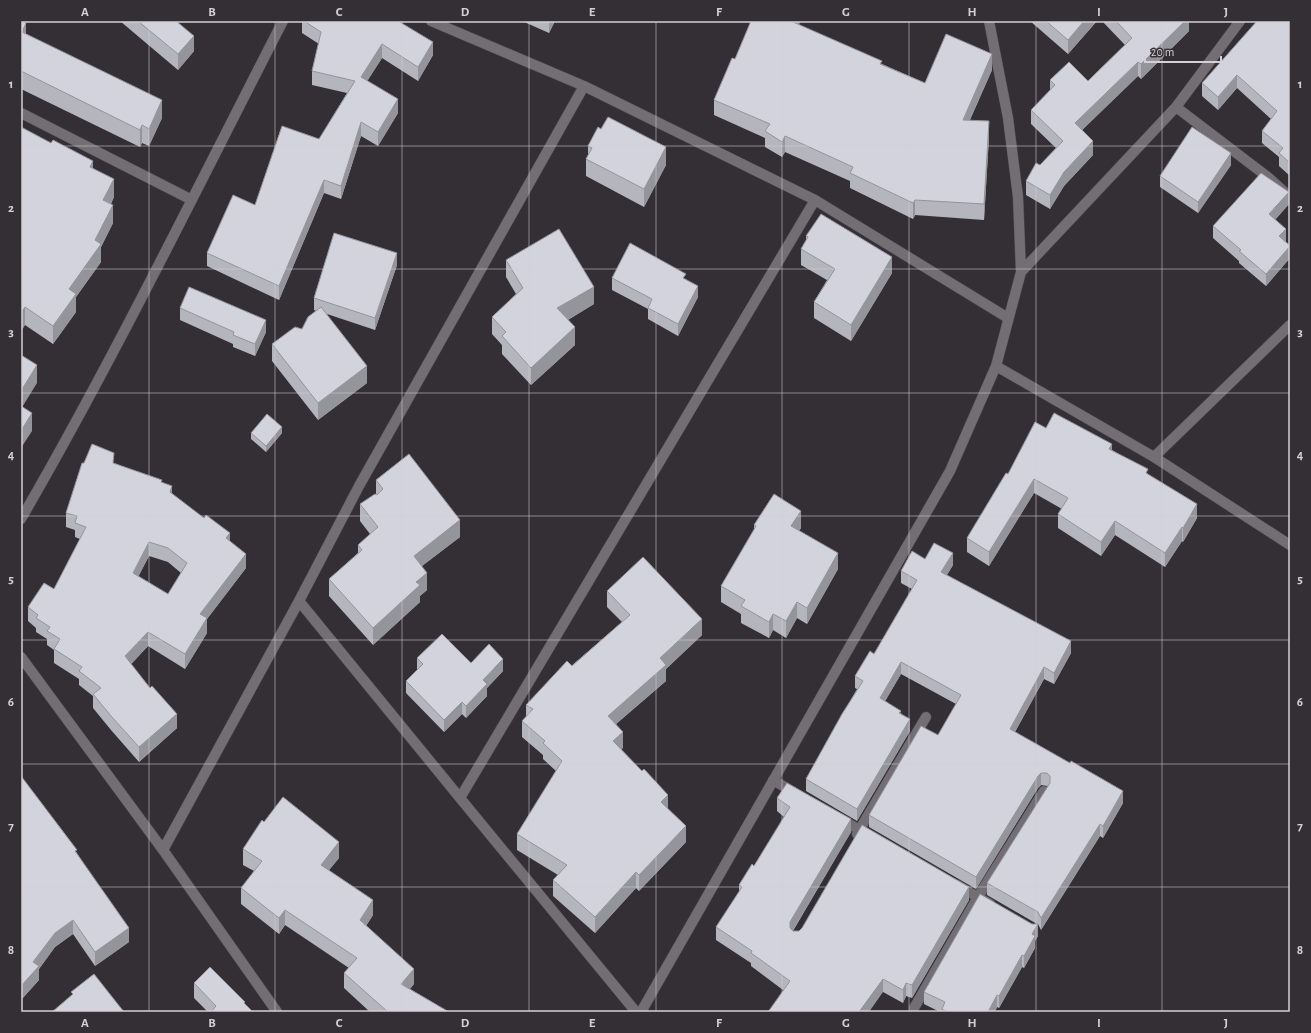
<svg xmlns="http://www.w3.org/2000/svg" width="1311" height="1033" viewBox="0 0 1311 1033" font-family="'Alegreya Sans',sans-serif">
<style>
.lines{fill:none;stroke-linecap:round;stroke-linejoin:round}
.minor-casing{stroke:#504b50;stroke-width:11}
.minor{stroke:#736d74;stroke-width:10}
.wall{fill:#b5b5be;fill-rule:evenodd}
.shaded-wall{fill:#94949b}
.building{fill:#d3d3dd;stroke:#94949b;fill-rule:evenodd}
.grid{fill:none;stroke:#d4d0d4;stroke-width:1;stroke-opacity:0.55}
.neatline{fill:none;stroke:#d4d0d4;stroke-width:1.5}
.grid-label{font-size:13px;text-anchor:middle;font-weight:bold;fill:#d4d0d4}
</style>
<rect width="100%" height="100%" fill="#342f35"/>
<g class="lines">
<g class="minor-casing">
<path id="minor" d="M 431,21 L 584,86 L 815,200 L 1008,318
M 989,21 L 1008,118 L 1018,197 L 1021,272
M 1176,107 L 1269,178 L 1290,197
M 21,113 L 192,200
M 996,366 L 1154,457 L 1290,325
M 1154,457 L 1290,545
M 21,519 C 115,357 197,188 283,21
M 299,601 L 460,798 L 636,1012
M 21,657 L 163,850 L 277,1012
M 773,780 L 795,793
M 460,798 L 815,200
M 839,818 L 870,836
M 857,834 L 926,717
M 163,850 L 299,601 L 359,486 L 584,86
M 957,885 L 990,904
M 914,1008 L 978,897 L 1044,791
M 641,1012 L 950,471 L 996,366 L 1021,272 L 1176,107 L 1240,21"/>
</g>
<use href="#minor" class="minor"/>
</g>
<path class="wall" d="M 21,21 L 26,34 L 162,118 L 149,146 L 142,143 L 140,147 L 21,89 Z
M 120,21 L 176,21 L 194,51 L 178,70 Z
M 302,21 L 398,21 L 433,55 L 418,81 L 382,58 L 367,81 L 398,113 L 378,146 L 361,136 L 341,199 L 324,193 L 279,300 L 207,266 L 207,253 L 255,205 L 319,139 L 347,93 L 312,85 L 312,71 L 319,44 L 302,33 Z
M 522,21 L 555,21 L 549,33 Z
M 751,21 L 800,21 L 799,25 L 882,64 L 925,83 L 992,70 L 970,120 L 989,137 L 984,220 L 915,215 L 913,219 L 850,188 L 850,181 L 785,152 L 782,157 L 765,147 L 765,138 L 714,115 L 714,100 L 735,59 Z
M 1030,21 L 1097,21 L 1068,54 Z
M 1102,21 L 1189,21 L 1189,31 L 1141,79 L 1138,76 L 1082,130 L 1093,155 L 1064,186 L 1050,209 L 1026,195 L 1026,181 L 1040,165 L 1056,148 L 1031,124 L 1031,110 L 1050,91 L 1050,80 L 1088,81 L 1125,45 Z
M 1290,21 L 1290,176 L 1279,166 L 1279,157 L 1262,143 L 1262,131 L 1271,119 L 1237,88 L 1218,110 L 1202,96 L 1202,83 Z
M 21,127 L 93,168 L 114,197 L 111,204 L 113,223 L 101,247 L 101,262 L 76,297 L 76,312 L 53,344 L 25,325 L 21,331 Z
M 601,129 L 666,165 L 644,207 L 586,176 L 586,159 L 588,155 L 588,146 Z
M 1231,165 L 1198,213 L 1160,187 L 1160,176 Z
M 1289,204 L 1275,220 L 1286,241 L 1285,241 L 1290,245 L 1290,258 L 1266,286 L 1239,263 L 1239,261 L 1213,238 L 1213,226 Z
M 806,236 L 892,273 L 851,341 L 814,318 L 814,302 L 827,280 L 801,265 L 801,249 L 806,240 Z
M 506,260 L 594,304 L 568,320 L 575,345 L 531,385 L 502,354 L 502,345 L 492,334 L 492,317 L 516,294 L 506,277 Z
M 397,265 L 375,330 L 327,314 L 367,383 L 318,420 L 272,361 L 272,344 L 302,329 L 316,311 L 314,310 L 314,298 Z
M 612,278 L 686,279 L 698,297 L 678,336 L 648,319 L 648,309 L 612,290 Z
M 180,308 L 266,332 L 255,356 L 233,347 L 233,344 L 180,320 Z
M 1046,428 L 1112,450 L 1148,474 L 1197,518 L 1183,542 L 1182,541 L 1165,567 L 1115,535 L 1101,556 L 1058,528 L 1058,514 L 1062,509 L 1034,493 L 989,566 L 967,552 L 967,538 L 1008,474 Z
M 251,433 L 282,433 L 266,452 L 251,439 Z
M 84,463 L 114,463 L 162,483 L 172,494 L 230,542 L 246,568 L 207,619 L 207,633 L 185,669 L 148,646 L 131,664 L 177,728 L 139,762 L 111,730 L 93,708 L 93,696 L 79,685 L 79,679 L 54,663 L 54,650 L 47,645 L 47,639 L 36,632 L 36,628 L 28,621 L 28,607 L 54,589 L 80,539 L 75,537 L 75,530 L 66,527 L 66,513 ZM 149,556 L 168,562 L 181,573 L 168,594 L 138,577 Z
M 376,480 L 460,537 L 422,566 L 427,590 L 420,596 L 420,602 L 373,645 L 329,596 L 329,579 L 358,553 L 358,545 L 370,534 L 360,521 L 360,504 L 376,494 Z
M 754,525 L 801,528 L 799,531 L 838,569 L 807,624 L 797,618 L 786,638 L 773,630 L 769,638 L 741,623 L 741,614 L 721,602 L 721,586 L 754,530 Z
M 925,559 L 953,565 L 947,575 L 1071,653 L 1054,684 L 1044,679 L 1015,732 L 1123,803 L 1103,838 L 1100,836 L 1041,930 L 1038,924 L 1038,936 L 1035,941 L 1035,948 L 1024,968 L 1022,967 L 999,1008 L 997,1007 L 995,1012 L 940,1012 L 924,1004 L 924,992 L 1032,924 L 1037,924 L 987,895 L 987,883 L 1048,786 L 1041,785 L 1038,788 L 976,889 L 869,827 L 869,815 L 938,735 L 956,704 L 901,674 L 885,701 L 901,713 L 910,731 L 857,821 L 806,791 L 806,779 L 857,689 L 855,688 L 855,676 L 874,654 L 912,589 L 901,583 L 901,571 Z
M 607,591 L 702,635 L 666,669 L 666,681 L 616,724 L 623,748 L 621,749 L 668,809 L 686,842 L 639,891 L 636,888 L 595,933 L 553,896 L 553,880 L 558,875 L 517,850 L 517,834 L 556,771 L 543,759 L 543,755 L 522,737 L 522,721 L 526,717 L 526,705 L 622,622 L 607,607 Z
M 417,658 L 471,663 L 503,671 L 487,688 L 487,696 L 466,718 L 462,714 L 444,732 L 406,693 L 406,681 L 417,670 Z
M 21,776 L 77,853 L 129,942 L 95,966 L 73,934 L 55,947 L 39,969 L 39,980 L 21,1000 Z
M 777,798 L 851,832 L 793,931 L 799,931 L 969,900 L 912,998 L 906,996 L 903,1003 L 883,992 L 783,990 L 751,966 L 751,963 L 716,940 L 716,927 L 739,892 L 739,885 L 754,866 L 784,817 L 777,811 Z
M 243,849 L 339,858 L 329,870 L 373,915 L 366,926 L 414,984 L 410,989 L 449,1012 L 370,1012 L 344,988 L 344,973 L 349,968 L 285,925 L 279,934 L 241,904 L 241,888 L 254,871 L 243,865 Z
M 194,983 L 245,1005 L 253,1012 L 208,1012 L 194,998 Z"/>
<path class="shaded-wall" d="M 550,21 L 555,21 L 549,33 L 549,22 Z
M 794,21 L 800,21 L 793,38 L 793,22 Z
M 1084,21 L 1097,21 L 1068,54 L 1068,40 Z
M 1185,21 L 1189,21 L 1189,31 L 1141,79 L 1141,64 Z
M 26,23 L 26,41 L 22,32 Z
M 194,36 L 194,51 L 178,70 L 178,54 Z
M 433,42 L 433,55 L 418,81 L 418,67 Z
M 382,44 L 382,58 L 361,91 L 361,77 Z
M 992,54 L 992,70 L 963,135 L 963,120 Z
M 1138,62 L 1138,76 L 1075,137 L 1075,123 Z
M 1237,75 L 1237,88 L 1218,110 L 1218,97 Z
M 398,99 L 398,113 L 378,146 L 378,132 Z
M 162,100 L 162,118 L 149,146 L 149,129 Z
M 989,121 L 989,137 L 984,220 L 984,204 Z
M 361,122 L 361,136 L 341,199 L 341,186 Z
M 142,125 L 142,143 L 140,147 L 140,130 Z
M 785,136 L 785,152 L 782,157 L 782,142 Z
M 1093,141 L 1093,155 L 1064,186 L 1050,209 L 1050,195 L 1064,172 Z
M 666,147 L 666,165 L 644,207 L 644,189 Z
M 1231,153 L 1231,165 L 1198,213 L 1198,202 Z
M 93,161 L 93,179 L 90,167 Z
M 114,179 L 114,197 L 103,218 L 103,200 Z
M 324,180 L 324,193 L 279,300 L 279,286 Z
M 1289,192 L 1289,204 L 1269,226 L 1269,214 Z
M 915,200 L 915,215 L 913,219 L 913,203 Z
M 113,205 L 113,223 L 101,247 L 101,262 L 76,297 L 76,312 L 53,344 L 53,326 L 69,289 Z
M 1286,229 L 1286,241 L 1279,248 L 1279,236 Z
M 1290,246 L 1290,258 L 1266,286 L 1266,274 Z
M 397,253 L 397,265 L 375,330 L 375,318 Z
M 892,257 L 892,273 L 851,341 L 851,325 Z
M 698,286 L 698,297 L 678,336 L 678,324 Z
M 594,287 L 594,304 L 557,326 L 557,308 Z
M 25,307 L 25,325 L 21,331 L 21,313 Z
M 266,320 L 266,332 L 255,356 L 255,344 Z
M 575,327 L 575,345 L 531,385 L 531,368 Z
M 37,365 L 37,383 L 21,409 L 21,391 Z
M 367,366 L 367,383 L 318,420 L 318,403 Z
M 32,413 L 32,431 L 21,448 L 21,431 Z
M 282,427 L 282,433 L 266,452 L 266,446 Z
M 1112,444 L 1112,458 L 1109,449 Z
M 1034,479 L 1034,493 L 989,566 L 989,552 Z
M 172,486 L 172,500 L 170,492 Z
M 1197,504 L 1197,518 L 1183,542 L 1183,528 Z
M 801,511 L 801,528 L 791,543 L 791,526 Z
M 460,520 L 460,537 L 414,572 L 414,556 Z
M 1115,521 L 1115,535 L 1101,556 L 1101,542 Z
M 1182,527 L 1182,541 L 1165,567 L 1165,553 Z
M 230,533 L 230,547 L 226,538 Z
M 149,542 L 149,556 L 133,587 L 133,573 Z
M 838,553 L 838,569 L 807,624 L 807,608 Z
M 953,553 L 953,565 L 941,584 L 941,572 Z
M 246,554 L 246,568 L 207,619 L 207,633 L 185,669 L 185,654 L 200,614 Z
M 427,573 L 427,590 L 420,596 L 420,602 L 373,645 L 373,628 L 416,582 Z
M 797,602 L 797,618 L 786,638 L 786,621 Z
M 773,614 L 773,630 L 769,638 L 769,622 Z
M 702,619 L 702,635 L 666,669 L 666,681 L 608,731 L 608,716 L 660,658 Z
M 148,632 L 148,646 L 125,671 L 125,656 Z
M 1071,641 L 1071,653 L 1054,684 L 1054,673 Z
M 503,659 L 503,671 L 487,688 L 487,696 L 466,718 L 466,706 L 483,680 Z
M 901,662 L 901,674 L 880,710 L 880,698 Z
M 1044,667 L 1044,679 L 1010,741 L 1010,729 Z
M 462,702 L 462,714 L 444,732 L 444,720 Z
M 177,714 L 177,728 L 139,762 L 139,747 Z
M 910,719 L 910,731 L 857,821 L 857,809 Z
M 623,732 L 623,748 L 613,756 L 613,741 Z
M 1041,773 L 1041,785 L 1038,788 L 976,889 L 976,877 L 1038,776 Z
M 1123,791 L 1123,803 L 1103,838 L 1103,826 Z
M 668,795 L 668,811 L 661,802 Z
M 851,819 L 851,832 L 790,935 L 790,922 Z
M 1100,824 L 1100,836 L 1041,930 L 1041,918 Z
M 686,826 L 686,842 L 639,891 L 639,875 Z
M 339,842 L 339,858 L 321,880 L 321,865 Z
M 636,872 L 636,888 L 595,933 L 595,917 Z
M 969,887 L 969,900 L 912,998 L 912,985 Z
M 373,900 L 373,915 L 360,935 L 360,920 Z
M 285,910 L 285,925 L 279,934 L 279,918 Z
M 73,920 L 73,934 L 55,947 L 39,969 L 39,980 L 21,1000 L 21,986 L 33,962 L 55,933 Z
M 1038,924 L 1038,936 L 1035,941 L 1035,948 L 1024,968 L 1024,956 L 1032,934 Z
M 129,928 L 129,942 L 95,966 L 95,952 Z
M 1022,955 L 1022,967 L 999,1008 L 999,996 Z
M 414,969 L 414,984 L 401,999 L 401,984 Z
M 883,979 L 883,992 L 869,1012 L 859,1012 Z
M 906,983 L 906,996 L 903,1003 L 903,990 Z
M 997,995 L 997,1007 L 995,1012 L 988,1012 Z"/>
<path class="building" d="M 21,21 L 26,23 L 22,32 L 162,100 L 149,129 L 142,125 L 140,130 L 21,71 Z
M 138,21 L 176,21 L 194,36 L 178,54 Z
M 304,21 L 398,21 L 433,42 L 418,67 L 382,44 L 361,77 L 398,99 L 378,132 L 361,122 L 341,186 L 324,180 L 279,286 L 207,253 L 233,195 L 255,205 L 282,126 L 319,139 L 355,81 L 312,71 L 321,32 Z
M 751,21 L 794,21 L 793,22 L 882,61 L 880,64 L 925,83 L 946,34 L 992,54 L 963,120 L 989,121 L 984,204 L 915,200 L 913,203 L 850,173 L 853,167 L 785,136 L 782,142 L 765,131 L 770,124 L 714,100 L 732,58 L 735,59 Z
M 1046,21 L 1084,21 L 1068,40 Z
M 1116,21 L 1185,21 L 1141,64 L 1138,62 L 1075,123 L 1093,141 L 1064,172 L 1050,195 L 1026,181 L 1036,163 L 1040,165 L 1063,141 L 1031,110 L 1055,85 L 1050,80 L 1069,62 L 1088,81 L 1132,38 Z
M 1257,21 L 1290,21 L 1290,163 L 1279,153 L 1283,148 L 1262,131 L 1277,111 L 1237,75 L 1218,97 L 1202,83 Z
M 608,117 L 666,147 L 644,189 L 586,159 L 592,148 L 588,146 L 598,127 L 601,129 Z
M 21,127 L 51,143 L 53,140 L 93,161 L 90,167 L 114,179 L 103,200 L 113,205 L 95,240 L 101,244 L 69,289 L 76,294 L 53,326 L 25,307 L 21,313 Z
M 1192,127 L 1231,153 L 1198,202 L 1160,176 Z
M 1261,173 L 1289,192 L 1269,214 L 1286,229 L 1279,236 L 1290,246 L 1266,274 L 1239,251 L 1241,250 L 1213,226 Z
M 821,214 L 892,257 L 851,325 L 814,302 L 835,269 L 801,249 L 808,237 L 806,236 Z
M 559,229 L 594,287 L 557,308 L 575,327 L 531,368 L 502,336 L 506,332 L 492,317 L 523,288 L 506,260 Z
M 334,233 L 397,253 L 375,318 L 314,298 Z
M 630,243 L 686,274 L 683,278 L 698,286 L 678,324 L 648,308 L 652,299 L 612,278 Z
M 189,287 L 266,320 L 255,344 L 233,335 L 234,332 L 180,308 Z
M 321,307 L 367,366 L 318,403 L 272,344 L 295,327 L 302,329 L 308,317 Z
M 21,355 L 37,365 L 21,391 Z
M 21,406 L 32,413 L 21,431 Z
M 1054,413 L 1112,444 L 1109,449 L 1148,469 L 1146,473 L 1197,504 L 1183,528 L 1182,527 L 1165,553 L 1115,521 L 1101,542 L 1058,514 L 1068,498 L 1034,479 L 989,552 L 967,538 L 1006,473 L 1008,474 L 1035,422 L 1046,428 Z
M 267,414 L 282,427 L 266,446 L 251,433 Z
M 92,444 L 114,453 L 113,463 L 162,480 L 161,482 L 172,486 L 170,492 L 204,518 L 206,515 L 230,533 L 226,538 L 246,554 L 200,614 L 207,618 L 185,654 L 148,632 L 125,656 L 150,688 L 152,686 L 177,714 L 139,747 L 111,716 L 93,694 L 101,688 L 79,671 L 82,667 L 54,649 L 60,639 L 47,631 L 50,627 L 36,618 L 38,615 L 28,607 L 44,583 L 54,589 L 86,527 L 75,523 L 77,516 L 66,513 L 82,463 L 84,463 ZM 149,542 L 168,548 L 187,563 L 168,594 L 133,573 Z
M 409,454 L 460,520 L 414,556 L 427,573 L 416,582 L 420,585 L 373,628 L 329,579 L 362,550 L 358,545 L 378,527 L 360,504 L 375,494 L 377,495 L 383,489 L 376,480 Z
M 774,494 L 801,511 L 791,526 L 838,553 L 807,608 L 797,602 L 786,621 L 773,614 L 769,622 L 741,606 L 745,600 L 721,586 L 756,526 L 754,525 Z
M 934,543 L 953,553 L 941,572 L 1071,641 L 1054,673 L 1044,667 L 1010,729 L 1070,763 L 1071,761 L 1123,791 L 1103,826 L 1100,824 L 1041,918 L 1038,912 L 987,883 L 1050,783 L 1050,776 L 1047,773 L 1041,773 L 1038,776 L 976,877 L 869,815 L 921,726 L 938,735 L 961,695 L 901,662 L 880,698 L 901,711 L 899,713 L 910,719 L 857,809 L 806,779 L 842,714 L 863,681 L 855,676 L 870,651 L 874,654 L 917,580 L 901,571 L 912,551 L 925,559 Z
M 643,557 L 702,619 L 660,658 L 666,665 L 608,716 L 623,732 L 613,741 L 642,771 L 644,769 L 668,795 L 661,802 L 686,826 L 639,875 L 636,872 L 595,917 L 553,880 L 567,865 L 517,834 L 562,761 L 543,743 L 545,741 L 522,721 L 533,709 L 526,705 L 567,661 L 572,666 L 630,615 L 607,591 Z
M 442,634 L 471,663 L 489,644 L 503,659 L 483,680 L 487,684 L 466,706 L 462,702 L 444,720 L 406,681 L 423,664 L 417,658 Z
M 21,776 L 77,850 L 75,851 L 129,928 L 95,952 L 73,920 L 55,933 L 33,962 L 39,966 L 21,986 Z
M 787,783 L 851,819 L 790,922 L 790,928 L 793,931 L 799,931 L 802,928 L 862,825 L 969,887 L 912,985 L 906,983 L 903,990 L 883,979 L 859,1012 L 768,1012 L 790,981 L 751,953 L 752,951 L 716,927 L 742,887 L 739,885 L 752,864 L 754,866 L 790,807 L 777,798 Z
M 283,797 L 339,842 L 321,865 L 373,900 L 360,920 L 414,969 L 401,984 L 449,1012 L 388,1012 L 344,973 L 357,958 L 285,910 L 279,918 L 241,888 L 262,861 L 243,849 L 262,820 L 264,822 Z
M 980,894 L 1032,924 L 1038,924 L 1032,934 L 1035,936 L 1024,956 L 1022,955 L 999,996 L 997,995 L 988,1012 L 947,1012 L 942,1009 L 945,1002 L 924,992 Z
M 210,967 L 245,1002 L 244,1003 L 253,1012 L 211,1012 L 216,1006 L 194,983 Z
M 94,974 L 124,1012 L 52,1012 L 73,994 L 71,992 Z"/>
<path class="grid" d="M 149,21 L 149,1012M 275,21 L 275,1012M 402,21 L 402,1012M 529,21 L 529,1012M 656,21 L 656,1012M 782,21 L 782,1012M 909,21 L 909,1012M 1036,21 L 1036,1012M 1162,21 L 1162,1012M 21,146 L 1290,146M 21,269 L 1290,269M 21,393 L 1290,393M 21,516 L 1290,516M 21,640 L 1290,640M 21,764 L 1290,764M 21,887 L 1290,887"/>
<rect width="1311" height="1033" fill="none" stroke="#342f35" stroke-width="44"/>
<path d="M1145 56v6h76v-6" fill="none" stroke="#d4d0d4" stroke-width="2"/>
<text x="1151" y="56" font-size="12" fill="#d4d0d4" stroke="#342f35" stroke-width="3" paint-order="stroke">20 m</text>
<rect x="22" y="22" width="1267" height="989" class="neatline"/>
<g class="grid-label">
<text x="85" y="16">A</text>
<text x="212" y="16">B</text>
<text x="339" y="16">C</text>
<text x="465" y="16">D</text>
<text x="592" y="16">E</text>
<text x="719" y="16">F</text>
<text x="846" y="16">G</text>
<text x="972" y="16">H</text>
<text x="1099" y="16">I</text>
<text x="1226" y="16">J</text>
<text x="11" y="88">1</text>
<text x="1300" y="88">1</text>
<text x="11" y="212">2</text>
<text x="1300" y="212">2</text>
<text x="11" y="336">3</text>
<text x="1300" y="336">3</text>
<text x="11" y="459">4</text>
<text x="1300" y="459">4</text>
<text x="11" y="583">5</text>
<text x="1300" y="583">5</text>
<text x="11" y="706">6</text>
<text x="1300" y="706">6</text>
<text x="11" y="830">7</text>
<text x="1300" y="830">7</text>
<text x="11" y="954">8</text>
<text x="1300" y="954">8</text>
<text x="85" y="1027">A</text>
<text x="212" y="1027">B</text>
<text x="339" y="1027">C</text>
<text x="465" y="1027">D</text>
<text x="592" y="1027">E</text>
<text x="719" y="1027">F</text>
<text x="846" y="1027">G</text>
<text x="972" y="1027">H</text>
<text x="1099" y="1027">I</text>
<text x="1226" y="1027">J</text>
</g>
</svg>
